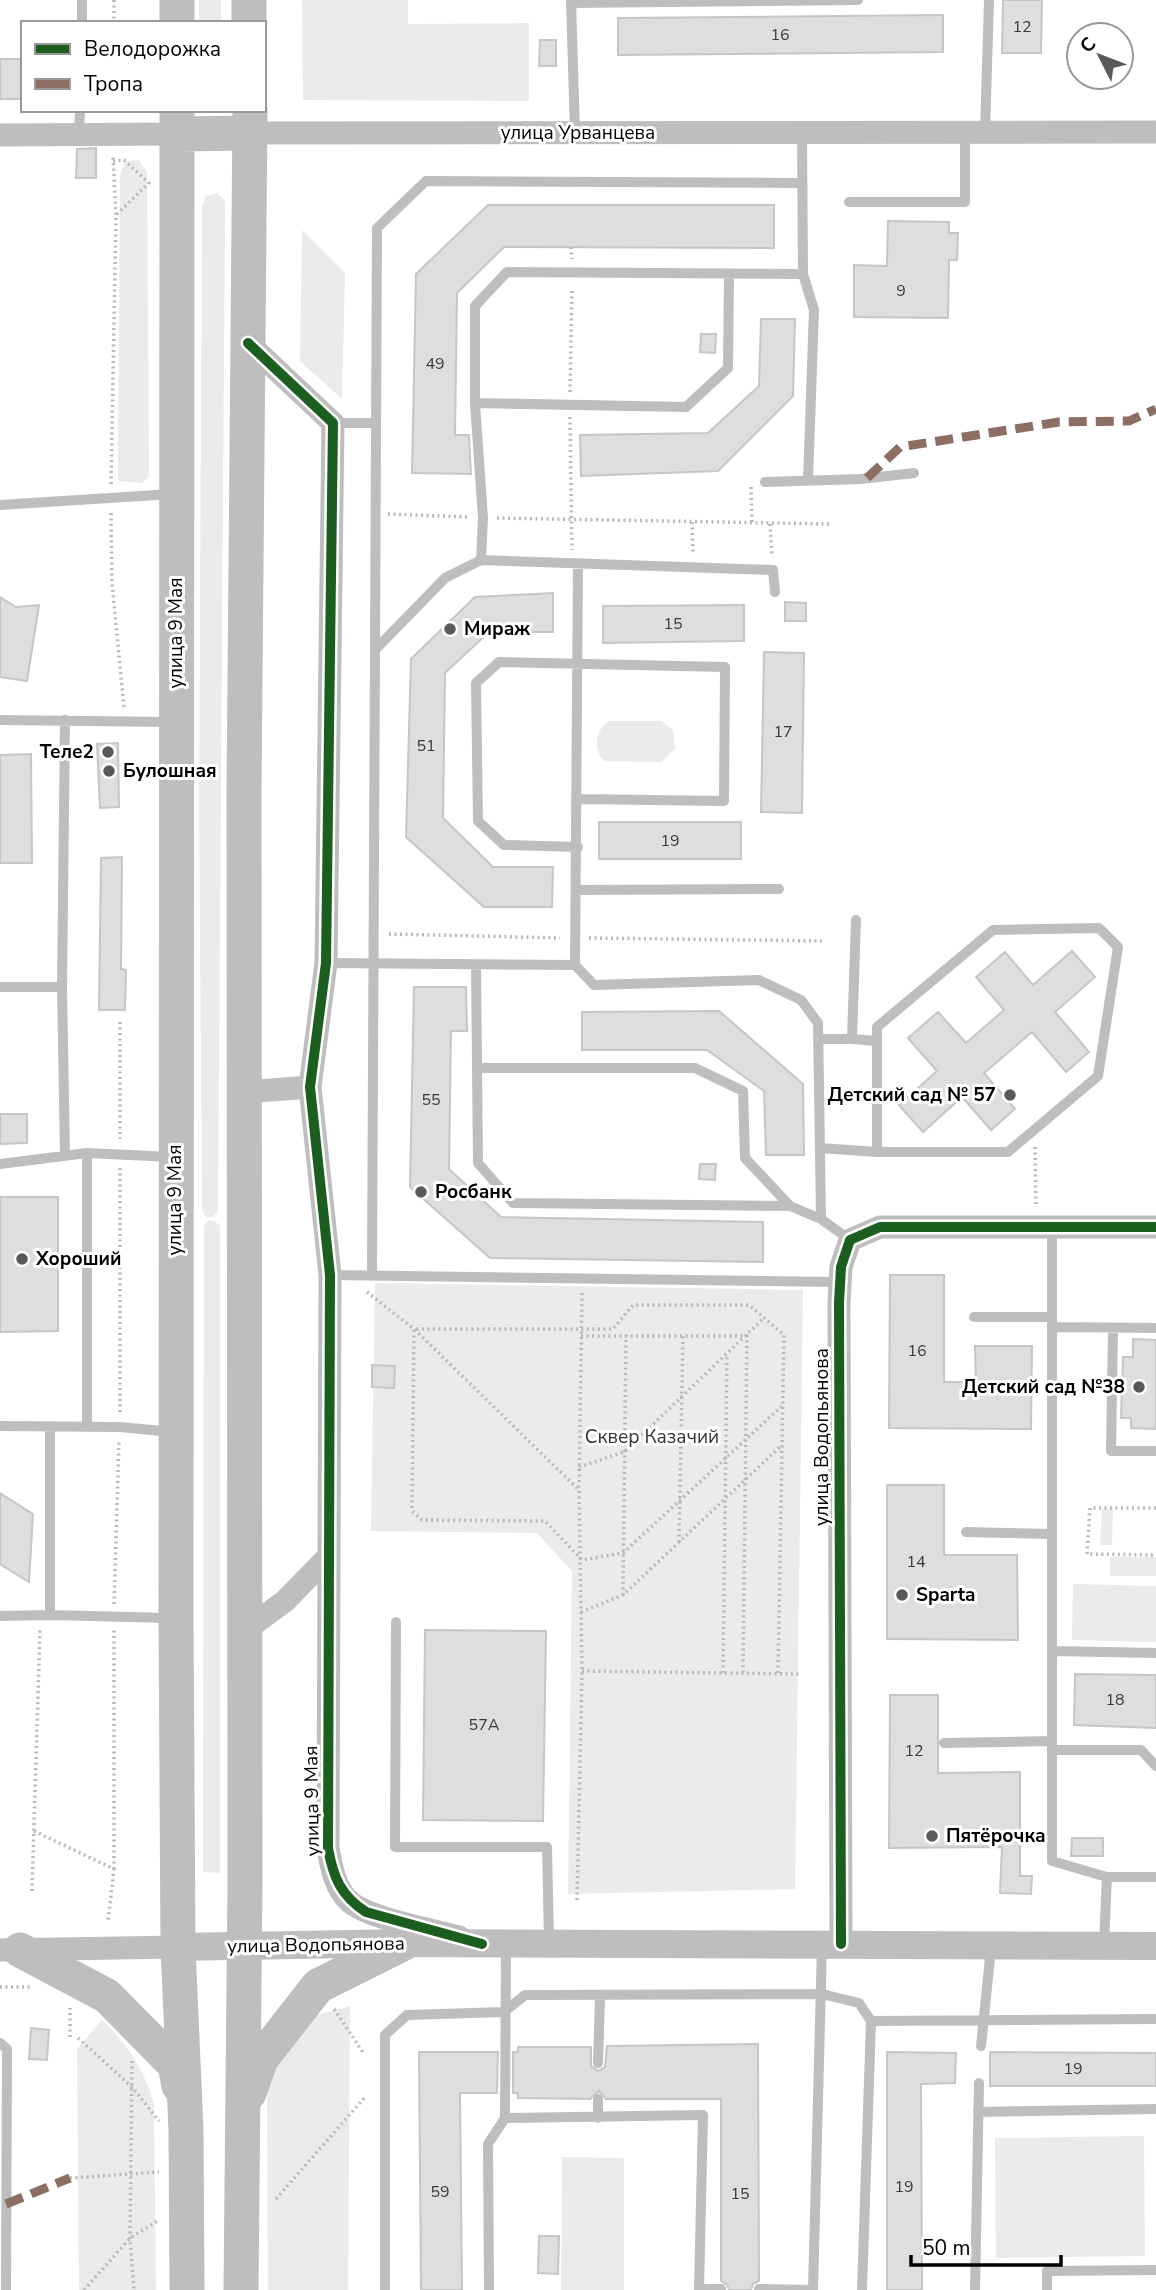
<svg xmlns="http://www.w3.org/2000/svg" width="1156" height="2290" viewBox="0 0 1156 2290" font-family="'Nunito Sans',sans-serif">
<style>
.green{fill:#ebebeb}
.building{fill:#dedede;stroke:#c6c6c6;stroke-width:2}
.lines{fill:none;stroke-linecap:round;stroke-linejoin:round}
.path{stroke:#b9b9b9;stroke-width:3.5;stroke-dasharray:2 3.5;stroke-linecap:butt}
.service{stroke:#bebebe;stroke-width:10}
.minor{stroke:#bebebe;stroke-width:23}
.tertiary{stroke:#bebebe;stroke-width:28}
.primary{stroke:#bebebe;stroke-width:35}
.quiet{stroke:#8d6e63;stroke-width:9;stroke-dasharray:18 9;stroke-linecap:butt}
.cycleway-casing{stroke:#fff;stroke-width:15}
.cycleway{stroke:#1b5e20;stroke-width:10}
.poi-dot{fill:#595959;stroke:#fff;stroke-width:2.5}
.labels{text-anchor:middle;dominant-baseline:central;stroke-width:6;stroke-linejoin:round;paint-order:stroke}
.number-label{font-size:16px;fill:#383838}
.street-label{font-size:19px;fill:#000;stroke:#fff}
.poi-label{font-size:19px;font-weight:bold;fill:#000;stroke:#fff;text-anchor:start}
.park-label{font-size:19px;fill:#313131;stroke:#fff}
</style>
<rect width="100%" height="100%" fill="#fff"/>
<path class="green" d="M 199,0 L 221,0 L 221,23 L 199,23 Z
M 302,0 L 408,0 L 408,24 L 529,23 L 529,101 L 303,100 Z
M 139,160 L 147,172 L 149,476 L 142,483 L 119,481 L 118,476 L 120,175 L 125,161 Z
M 217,193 L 225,201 L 225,214 L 218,1211 L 213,1217 L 206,1217 L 202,1210 L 199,802 L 202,207 L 205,196 Z
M 302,230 L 345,273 L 342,399 L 300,361 Z
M 609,721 L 661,721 L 673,730 L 675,748 L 662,762 L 605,761 C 592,750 595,730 609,721 Z
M 208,1220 L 215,1221 L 220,1226 L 220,1873 L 203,1872 L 204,1226 Z
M 375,1283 L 803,1290 L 795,1889 L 568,1894 L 572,1571 L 537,1533 L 371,1531 Z
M 1102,1508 L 1113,1509 L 1112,1545 L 1100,1545 Z
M 1110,1557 L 1156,1557 L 1156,1576 L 1110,1576 Z
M 1073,1584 L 1156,1586 L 1156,1642 L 1072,1640 Z
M 350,2006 L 348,2290 L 268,2290 L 267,2072 L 310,2017 Z
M 102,2020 C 128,2045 144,2069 154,2104 L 156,2290 L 79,2290 L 77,2049 Z
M 1144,2136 L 1145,2256 L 996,2258 L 995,2138 Z
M 562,2157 L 624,2158 L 624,2290 L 561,2290 Z"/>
<path class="building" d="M 1003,0 L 1042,0 L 1041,53 L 1002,53 Z
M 943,15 L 943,52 L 618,55 L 618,18 Z
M 540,40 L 556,40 L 556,66 L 539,66 Z
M 0,59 L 21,59 L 21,99 L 0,99 Z
M 96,148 L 96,178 L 76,178 L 77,149 Z
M 488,205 L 774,205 L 774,248 L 504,247 L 457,293 L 455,435 L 469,435 L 471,474 L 412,473 L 416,274 Z
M 888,221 L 949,222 L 949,233 L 958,233 L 957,260 L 949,260 L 948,318 L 854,317 L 854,265 L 887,266 Z
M 761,319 L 795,319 L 793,396 L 718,471 L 581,476 L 580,435 L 708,433 L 759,386 Z
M 701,334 L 716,334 L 715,353 L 700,352 Z
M 553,593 L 553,632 L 489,632 L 445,673 L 443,818 L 493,867 L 553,867 L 552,907 L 484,907 L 406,837 L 411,659 L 475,597 Z
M 0,597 L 16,607 L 39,605 L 27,681 L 0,677 Z
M 785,602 L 806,603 L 806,621 L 785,621 Z
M 744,605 L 744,641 L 603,643 L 603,606 Z
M 764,652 L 804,653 L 802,813 L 761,812 Z
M 118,743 L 119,807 L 100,808 L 97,744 Z
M 31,754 L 32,863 L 0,863 L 0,755 Z
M 599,822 L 741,822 L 741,859 L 599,859 Z
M 122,857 L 121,969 L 126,970 L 125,1010 L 99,1010 L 101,858 Z
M 1072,951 L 1095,977 L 1055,1012 L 1089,1052 L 1066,1072 L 1032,1032 L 984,1073 L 1015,1109 L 991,1130 L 962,1097 L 923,1132 L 899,1105 L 937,1071 L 908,1038 L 938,1012 L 966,1043 L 1004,1010 L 976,977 L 1005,952 L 1033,985 Z
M 414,987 L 466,987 L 467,1031 L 451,1031 L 449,1169 L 501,1217 L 763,1222 L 763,1262 L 490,1258 L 410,1187 Z
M 719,1011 L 803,1084 L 804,1155 L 766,1155 L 764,1091 L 707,1050 L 582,1050 L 582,1012 Z
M 0,1114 L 27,1114 L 27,1143 L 0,1144 Z
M 700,1164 L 716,1164 L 715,1180 L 699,1179 Z
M 0,1197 L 58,1197 L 58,1331 L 0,1332 Z
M 890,1275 L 944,1275 L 944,1382 L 976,1382 L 975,1346 L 1032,1346 L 1031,1429 L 889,1428 Z
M 1133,1339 L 1156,1340 L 1156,1429 L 1131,1428 L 1131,1418 L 1121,1418 L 1123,1357 L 1133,1357 Z
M 372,1365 L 395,1366 L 394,1388 L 372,1387 Z
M 887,1485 L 944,1485 L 944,1555 L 1017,1555 L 1018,1640 L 887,1639 Z
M 0,1493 L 33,1514 L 29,1582 L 0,1564 Z
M 425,1630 L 546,1631 L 543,1821 L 423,1820 Z
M 1075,1674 L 1156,1675 L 1156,1728 L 1074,1725 Z
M 890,1695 L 938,1695 L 938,1773 L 1020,1772 L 1020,1876 L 1032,1876 L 1031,1894 L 1000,1893 L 1002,1847 L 889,1848 Z
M 1072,1838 L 1103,1838 L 1103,1856 L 1071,1856 Z
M 31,2028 L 49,2030 L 47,2060 L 29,2059 Z
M 758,2044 L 759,2281 L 753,2284 L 751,2290 L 729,2290 L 727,2285 L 721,2281 L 721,2099 L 606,2099 L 599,2091 L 590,2099 L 518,2098 L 518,2093 L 513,2093 L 513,2052 L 518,2052 L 518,2047 L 591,2047 L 591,2066 L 598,2071 L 605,2067 L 607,2046 Z
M 419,2052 L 498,2052 L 497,2093 L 460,2093 L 462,2290 L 421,2290 Z
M 887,2052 L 956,2053 L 955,2083 L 921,2084 L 922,2290 L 887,2290 Z
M 990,2052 L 1156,2053 L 1156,2086 L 990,2086 Z
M 539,2236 L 559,2236 L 558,2274 L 538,2273 Z"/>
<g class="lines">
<path class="path" d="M 114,0 L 114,23
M 113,161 L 124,160 L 149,183 L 116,215
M 571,247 L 572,259
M 570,392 L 572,288
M 570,417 L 572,550
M 111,484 L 116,215 L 113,156
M 751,487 L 752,524
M 111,513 L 112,583 L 124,708
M 388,514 L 468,517
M 497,518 L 830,524
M 692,522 L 693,554
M 770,524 L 772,557
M 389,934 L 560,938
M 589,938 L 825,941
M 120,1022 L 120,1139
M 1035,1147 L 1036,1206
M 367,1292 L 414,1329 L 578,1489
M 581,1336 L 747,1336 L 743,1673
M 120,1412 L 120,1167
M 579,1467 L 624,1452 L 764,1318
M 1156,1508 L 1090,1508 L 1087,1554 L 1156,1555
M 679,1542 L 683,1335
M 623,1595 L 626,1335
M 114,1604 L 119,1440
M 581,1612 L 623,1595 L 782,1445
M 582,1671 L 802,1674
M 723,1673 L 727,1355
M 778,1673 L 784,1335 L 749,1305 L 633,1305 L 613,1329 L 414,1329 L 412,1511 L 422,1520 L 545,1521 L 582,1560 L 623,1553 L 782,1406
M 34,1831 L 114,1869 L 108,1921
M 114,1869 L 114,1629
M 32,1891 L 40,1630
M 577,1900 L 582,1671 L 579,1490 L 582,1293
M 0,1987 L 31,1987
M 334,2009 L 364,2054
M 70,2037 L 70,2008
M 78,2038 L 131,2086 L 159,2121
M 132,2061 L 130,2238 L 134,2290
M 70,2178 L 159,2172
M 276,2199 L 365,2097
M 84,2290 L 130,2238 L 159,2220"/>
<path class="service" d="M 571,0 L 575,132
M 571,3 L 858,0
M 82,23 L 82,0
M 985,132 L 989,0
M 802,133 L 803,274 L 814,310 L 808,479
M 79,135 L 80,110
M 849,202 L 965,202 L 965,133
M 475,403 L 686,407 L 728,368 L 729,274
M 333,423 L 376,423
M 765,482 L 861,479 L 914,473
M 0,505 L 172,494
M 481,560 L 483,518 L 475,403 L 475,306 L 507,272 L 803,274
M 578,564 L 575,965 L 594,985 L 759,980 L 801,1000 L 818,1023 L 821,1219
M 375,650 L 445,578 L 481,560 L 773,570 L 775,592
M 0,720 L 172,722
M 65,720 L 62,987 L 65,1155
M 578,799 L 724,801 L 725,667 L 499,662 L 476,683 L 478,821 L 504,845 L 578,847
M 577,890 L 779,889
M 326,963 L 575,965
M 476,965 L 478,1163 L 513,1203 L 790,1206
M 0,987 L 62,987
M 818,1039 L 852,1039 L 856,920
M 852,1039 L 877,1041 L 877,1027 L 993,930 L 1099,928 L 1118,947 L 1098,1076 L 1008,1152 L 877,1152 L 877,1041
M 478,1068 L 695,1068 L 743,1091 L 745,1158 L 790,1206 L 821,1219 L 850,1240
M 820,1148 L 877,1152
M 0,1164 L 87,1153 L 172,1157
M 1052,1226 L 1052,1861 L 1107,1877 L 1156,1877
M 372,1274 L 377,228 L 426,181 L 802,183
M 330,1275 L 840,1282
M 974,1317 L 1052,1317
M 1052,1327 L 1156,1328
M 1113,1328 L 1111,1451 L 1156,1451
M 0,1426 L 120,1427 L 172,1432
M 87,1427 L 87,1153
M 50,1428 L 50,1615 L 170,1618
M 966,1532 L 1052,1534
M 0,1616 L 50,1615
M 396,1622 L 395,1847 L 547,1847 L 549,1941
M 1052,1651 L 1156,1653
M 944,1743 L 1052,1741
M 1052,1750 L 1141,1750 L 1156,1766
M 1104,1943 L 1107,1877
M 871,2021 L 1156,2019
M 0,2043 L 7,2049 L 6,2290
M 981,2046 L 991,1948
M 598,2063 L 600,1997
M 598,2099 L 598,2118
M 978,2112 L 1156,2109
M 505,2118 L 703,2115 L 699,2290
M 699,2289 L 721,2289
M 759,2289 L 813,2290
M 385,2290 L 385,2035 L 407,2015 L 504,2012 L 525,1995 L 822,1994 L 859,2003 L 871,2021 L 862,2290
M 489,2290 L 488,2144 L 505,2118 L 506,1944
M 813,2290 L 822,1946
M 975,2290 L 979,2083
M 1047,2290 L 1047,2271 L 1156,2270"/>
<path class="minor" d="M 250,133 L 1156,132
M 0,135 L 177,134
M 248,343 L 333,423 L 326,963 L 310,1087 L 330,1275 L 328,1848 C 331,1866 335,1889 350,1902 C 371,1919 432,1930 459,1937
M 244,1092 L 310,1087
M 244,1631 L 285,1601 L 329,1556
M 841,1944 L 839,1303 L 841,1267 L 850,1240 L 880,1227 L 1156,1227
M 0,1950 L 178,1947"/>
<path class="tertiary" d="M 178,1947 L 404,1943 L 1156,1946"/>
<path class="primary" d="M 249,0 L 249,23
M 177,23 L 177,0
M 177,110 L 176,1618 L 178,1947 L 186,2130 L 187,2290
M 177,134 L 250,133
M 20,1950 L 107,1996 L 175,2065 L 179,2086
M 249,2093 L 261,2059 L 318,1986 L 404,1943
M 241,2290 L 245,1882 L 244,793 L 250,110"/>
<path class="quiet" d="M 867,478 L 900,447 L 1059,422 L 1129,421 L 1156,409
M 6,2204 L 70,2178"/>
<g class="cycleway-casing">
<path id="cycleway" d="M 248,343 L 333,423 L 326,963 L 310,1087 L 330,1275 L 328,1848 C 333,1877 341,1896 366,1912 L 482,1944
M 841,1944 L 839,1303 L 841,1267 L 850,1240 L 880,1227 L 1156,1227"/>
</g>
<use href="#cycleway" class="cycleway"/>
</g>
<g class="poi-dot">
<circle cx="450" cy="629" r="7"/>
<circle cx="108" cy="752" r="7"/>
<circle cx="109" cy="771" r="7"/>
<circle cx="1010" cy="1095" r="7"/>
<circle cx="421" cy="1192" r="7"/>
<circle cx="22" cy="1259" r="7"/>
<circle cx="1139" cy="1387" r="7"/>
<circle cx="902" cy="1595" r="7"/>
<circle cx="932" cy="1836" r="7"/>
</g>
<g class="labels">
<g class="number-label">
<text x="1022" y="27">12</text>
<text x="780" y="35">16</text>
<text x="901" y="291">9</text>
<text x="435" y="364">49</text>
<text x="673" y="624">15</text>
<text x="783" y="732">17</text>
<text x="426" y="746">51</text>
<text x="670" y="841">19</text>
<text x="431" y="1100">55</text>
<text x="917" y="1351">16</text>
<text x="916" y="1562">14</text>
<text x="1115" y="1700">18</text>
<text x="484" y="1725">57А</text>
<text x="914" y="1751">12</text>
<text x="1073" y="2069">19</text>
<text x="904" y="2187">19</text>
<text x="440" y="2192">59</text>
<text x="740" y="2194">15</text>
</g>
<g class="street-label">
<text x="578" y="133">улица Урванцева</text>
<text transform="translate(176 633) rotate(-90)">улица 9 Мая</text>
<text transform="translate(175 1200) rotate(-90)">улица 9 Мая</text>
<text transform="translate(822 1437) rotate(-90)">улица Водопьянова</text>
<text transform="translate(312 1801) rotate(-91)">улица 9 Мая</text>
<text transform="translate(316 1945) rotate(-1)">улица Водопьянова</text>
</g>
<g class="poi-label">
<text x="464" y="629">Мираж</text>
<text x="94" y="752" text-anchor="end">Теле2</text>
<text x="123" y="771">Булошная</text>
<text x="996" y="1095" text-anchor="end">Детский сад № 57</text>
<text x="435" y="1192">Росбанк</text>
<text x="36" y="1259">Хороший</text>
<text x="1125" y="1387" text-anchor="end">Детский сад №38</text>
<text x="916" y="1595">Sparta</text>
<text x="946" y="1836">Пятёрочка</text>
</g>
<g class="park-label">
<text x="652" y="1437">Сквер Казачий</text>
</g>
</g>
<rect x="21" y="21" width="245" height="91" fill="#ffffff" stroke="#999999" stroke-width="2"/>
<rect x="35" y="44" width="35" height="10" fill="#1b5e20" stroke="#999999" stroke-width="2"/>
<text x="84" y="56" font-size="21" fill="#000000">Велодорожка</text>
<rect x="35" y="79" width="35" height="10" fill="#8d6e63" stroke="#999999" stroke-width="2"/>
<text x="84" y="91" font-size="21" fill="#000000">Тропа</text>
<g transform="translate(1100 56) rotate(312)"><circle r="33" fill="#ffffff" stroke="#999999" stroke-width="2"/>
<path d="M0-5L12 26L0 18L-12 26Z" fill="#595959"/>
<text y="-10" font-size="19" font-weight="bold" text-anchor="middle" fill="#000000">С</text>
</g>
<path d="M911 2255v10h150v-10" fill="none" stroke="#000000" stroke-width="3.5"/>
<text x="922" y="2255" font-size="21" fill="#000000" stroke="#ffffff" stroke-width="5" paint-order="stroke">50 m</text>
</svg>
